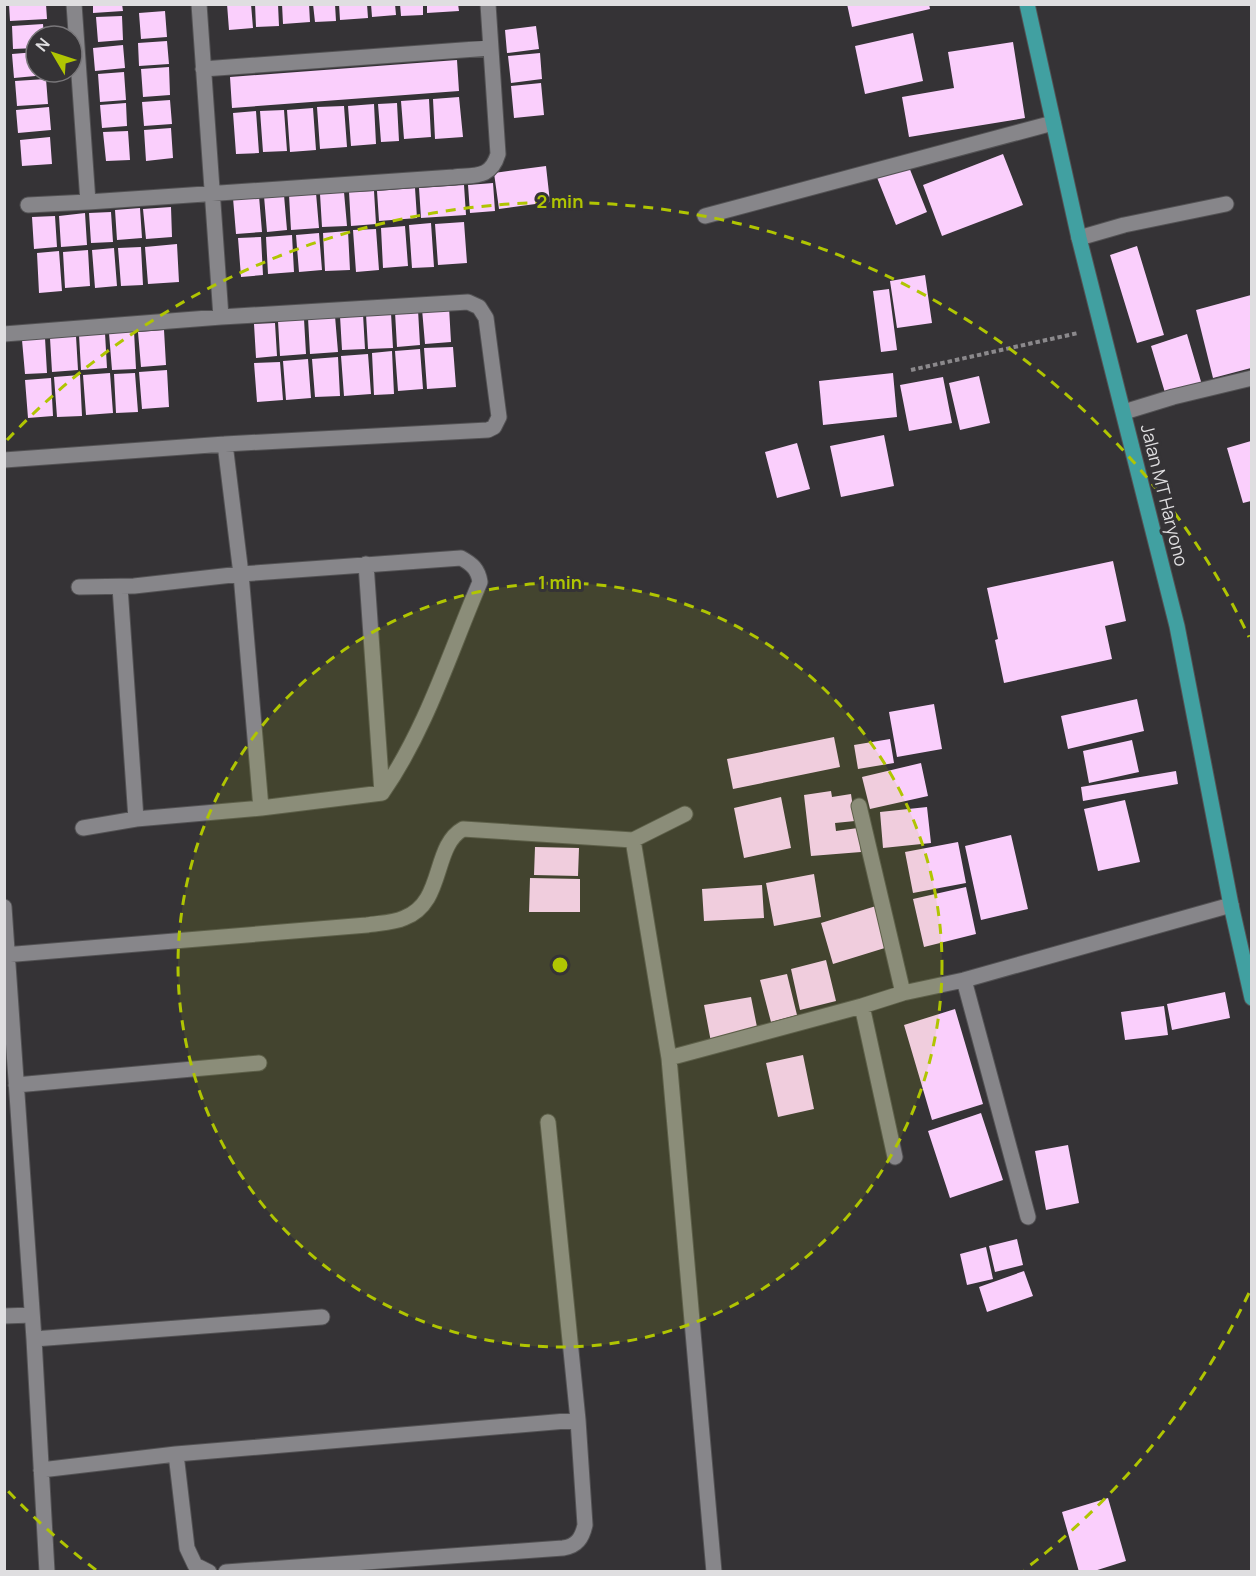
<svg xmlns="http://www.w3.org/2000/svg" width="1256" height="1576" viewBox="0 0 1256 1576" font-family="Manrope,sans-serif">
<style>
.building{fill:#facffc}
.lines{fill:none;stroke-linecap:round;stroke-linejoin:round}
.minor-casing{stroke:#535254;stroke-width:17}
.major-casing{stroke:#535254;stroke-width:17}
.path{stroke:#8b898c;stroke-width:4;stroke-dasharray:4.5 3;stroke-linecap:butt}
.minor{stroke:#87868a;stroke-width:15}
.major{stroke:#41a0a1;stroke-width:15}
.ring{fill:none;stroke:#b0c502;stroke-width:3;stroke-dasharray:10 8}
.labels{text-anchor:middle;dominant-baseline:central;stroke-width:6;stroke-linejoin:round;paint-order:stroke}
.street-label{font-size:18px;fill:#dfdee0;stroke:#353336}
.centre{fill:#b0c502;stroke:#353336;stroke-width:3}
.ring-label{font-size:18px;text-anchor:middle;font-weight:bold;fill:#b0c502;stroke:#353336;stroke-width:6;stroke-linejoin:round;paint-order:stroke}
</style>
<rect width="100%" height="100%" fill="#353336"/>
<path class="building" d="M 9,4 L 46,4 L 47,19 L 10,21 Z
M 93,4 L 122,4 L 123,11 L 93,13 Z
M 227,4 L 251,4 L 253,28 L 229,30 Z
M 255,4 L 278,4 L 279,26 L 256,27 Z
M 282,4 L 309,4 L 310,22 L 283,24 Z
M 313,4 L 335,4 L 336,21 L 315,22 Z
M 339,4 L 367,4 L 368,18 L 340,20 Z
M 371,4 L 395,4 L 396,15 L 372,17 Z
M 400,4 L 423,4 L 423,15 L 401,16 Z
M 427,4 L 458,4 L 459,11 L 427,13 Z
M 847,4 L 929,4 L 930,9 L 852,27 Z
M 165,11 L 167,37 L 141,39 L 139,13 Z
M 122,16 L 123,40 L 98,42 L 96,17 Z
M 43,24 L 44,36 L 36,36 L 36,48 L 13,49 L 12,26 Z
M 536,26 L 539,49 L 507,53 L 505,30 Z
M 913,33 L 923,81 L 865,94 L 855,46 Z
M 167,41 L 169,64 L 139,66 L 138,43 Z
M 1013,42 L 1025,118 L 909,137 L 902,97 L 954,88 L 948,52 Z
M 123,45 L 125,68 L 95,71 L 93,48 Z
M 36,52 L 36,72 L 45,72 L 46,75 L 14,78 L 12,54 Z
M 540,53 L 542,79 L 511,83 L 508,56 Z
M 457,60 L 459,91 L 232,108 L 230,77 Z
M 169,67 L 170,95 L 143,97 L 141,69 Z
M 124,72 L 126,100 L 100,102 L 98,74 Z
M 46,79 L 48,104 L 17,106 L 15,81 Z
M 541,83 L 544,115 L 514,118 L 511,86 Z
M 459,97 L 463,137 L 435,139 L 433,99 Z
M 429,99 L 431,137 L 404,139 L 401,101 Z
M 170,100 L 172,124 L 144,126 L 142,102 Z
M 126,103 L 127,126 L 102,128 L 100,105 Z
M 397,103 L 399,141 L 381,142 L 378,104 Z
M 374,104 L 376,144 L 351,146 L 348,106 Z
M 344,106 L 347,147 L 320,149 L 317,107 Z
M 49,107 L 51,130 L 18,133 L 16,110 Z
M 313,108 L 316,150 L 290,152 L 287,110 Z
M 284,110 L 287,151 L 263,152 L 260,111 Z
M 256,111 L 259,153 L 236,154 L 233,113 Z
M 171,128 L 173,158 L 146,161 L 144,130 Z
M 128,131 L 130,160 L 106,161 L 103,132 Z
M 50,137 L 52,164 L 22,166 L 20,140 Z
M 1003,154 L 1023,205 L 942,236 L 923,185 Z
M 907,162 L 927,212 L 896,225 L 876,175 Z
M 546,166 L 550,202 L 499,209 L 494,173 Z
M 493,183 L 495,211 L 470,213 L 468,185 Z
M 464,185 L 466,215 L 421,218 L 419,188 Z
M 415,188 L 417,218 L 379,221 L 377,191 Z
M 374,191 L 376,224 L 351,226 L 349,192 Z
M 344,192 L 347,226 L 322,227 L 320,194 Z
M 316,193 L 319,228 L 291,230 L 289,195 Z
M 284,195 L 287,230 L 267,232 L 264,196 Z
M 259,196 L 262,232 L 236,234 L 233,198 Z
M 171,207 L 172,237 L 146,239 L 143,209 Z
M 140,208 L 142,238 L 117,240 L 115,210 Z
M 111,212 L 113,242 L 91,243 L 89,213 Z
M 85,213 L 87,245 L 61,247 L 59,216 Z
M 55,216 L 57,247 L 34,249 L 32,217 Z
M 464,222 L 467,263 L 438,265 L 435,224 Z
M 431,223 L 434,267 L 412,268 L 409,225 Z
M 405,226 L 408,266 L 383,268 L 381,228 Z
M 376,229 L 379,270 L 356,272 L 353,230 Z
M 348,231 L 350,270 L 325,271 L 323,233 Z
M 319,233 L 322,270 L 299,272 L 296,235 Z
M 292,235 L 294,272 L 268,274 L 266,237 Z
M 261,237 L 263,275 L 241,277 L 238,238 Z
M 177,244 L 179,282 L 148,284 L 145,247 Z
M 1137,246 L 1164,335 L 1137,343 L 1110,255 Z
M 141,247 L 143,285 L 121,286 L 118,248 Z
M 114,248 L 117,286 L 95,288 L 92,250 Z
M 88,250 L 90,286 L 65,288 L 63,252 Z
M 59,251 L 62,291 L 39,293 L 37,253 Z
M 925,275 L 932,323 L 897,328 L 890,281 Z
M 889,289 L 897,350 L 881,352 L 873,291 Z
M 1251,295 L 1251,368 L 1213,378 L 1196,310 Z
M 449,307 L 451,342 L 425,344 L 422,309 Z
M 418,310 L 420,345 L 397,347 L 395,312 Z
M 391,313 L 393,348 L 368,349 L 366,314 Z
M 363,314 L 365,349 L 342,350 L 340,316 Z
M 335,316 L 338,352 L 310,354 L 308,318 Z
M 304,319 L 306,354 L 280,356 L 278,321 Z
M 275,323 L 277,356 L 256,358 L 254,324 Z
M 164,330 L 166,365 L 141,367 L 138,332 Z
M 134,331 L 136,369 L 112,370 L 109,333 Z
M 105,333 L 107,368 L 81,370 L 79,335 Z
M 1187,334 L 1202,385 L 1166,396 L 1151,346 Z
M 76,336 L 78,370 L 52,372 L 50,338 Z
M 45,338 L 47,373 L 25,374 L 22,340 Z
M 453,347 L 456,387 L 427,389 L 424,348 Z
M 420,349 L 423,389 L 398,391 L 395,351 Z
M 392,351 L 394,394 L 374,395 L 372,353 Z
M 368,354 L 371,394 L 344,396 L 341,356 Z
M 338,357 L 340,396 L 315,397 L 312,359 Z
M 308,359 L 311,398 L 286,400 L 283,361 Z
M 280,362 L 283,400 L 257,402 L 254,363 Z
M 167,370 L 169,407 L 142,409 L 139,372 Z
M 110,373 L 113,413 L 86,415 L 83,375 Z
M 135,373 L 138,412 L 116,413 L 114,374 Z
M 893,373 L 897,417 L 823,425 L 819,381 Z
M 80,375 L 82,416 L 57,417 L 54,377 Z
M 979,376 L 990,423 L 960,430 L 949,383 Z
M 943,377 L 952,423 L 909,431 L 900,385 Z
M 51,378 L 53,416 L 28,418 L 25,380 Z
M 884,435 L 894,486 L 841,497 L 830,446 Z
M 1251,441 L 1251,501 L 1243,503 L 1227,448 Z
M 797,443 L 810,489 L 777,498 L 765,452 Z
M 1113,561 L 1126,621 L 1105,626 L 1112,659 L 1004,683 L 995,640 L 998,639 L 987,588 Z
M 1137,699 L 1144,731 L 1068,749 L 1061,716 Z
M 934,704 L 942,749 L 897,757 L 889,712 Z
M 834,737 L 840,767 L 733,789 L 727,759 Z
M 890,739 L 894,763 L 858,769 L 854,745 Z
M 1132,740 L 1139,772 L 1089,783 L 1083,751 Z
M 921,763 L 928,796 L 870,809 L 862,777 Z
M 1176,771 L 1178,784 L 1083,801 L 1081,787 Z
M 831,791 L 832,797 L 851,794 L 855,821 L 835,823 L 836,831 L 858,828 L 861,852 L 811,856 L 804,795 Z
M 781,797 L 791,848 L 744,858 L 734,808 Z
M 1125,800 L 1140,862 L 1098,871 L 1084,809 Z
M 927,807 L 931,843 L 883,848 L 880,812 Z
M 1011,835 L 1028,909 L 981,920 L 965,846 Z
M 958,842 L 966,883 L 913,893 L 905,852 Z
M 535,847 L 579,848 L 578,876 L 534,875 Z
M 814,874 L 821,917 L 774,926 L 766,883 Z
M 530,878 L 580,879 L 580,912 L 529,912 Z
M 762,885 L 764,918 L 704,921 L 702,889 Z
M 966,887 L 976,934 L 924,947 L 913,899 Z
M 876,906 L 888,947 L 833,964 L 821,923 Z
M 826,960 L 836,1001 L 800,1010 L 791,969 Z
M 787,974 L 797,1015 L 771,1022 L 760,980 Z
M 1225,992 L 1230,1018 L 1172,1030 L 1167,1004 Z
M 751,997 L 758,1032 L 711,1042 L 704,1005 Z
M 1164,1006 L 1168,1035 L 1125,1040 L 1121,1012 Z
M 955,1009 L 983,1104 L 932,1120 L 904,1025 Z
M 803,1055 L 814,1109 L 778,1117 L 766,1063 Z
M 981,1113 L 1003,1180 L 950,1198 L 928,1131 Z
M 1068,1145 L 1079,1203 L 1046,1210 L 1035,1151 Z
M 1017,1239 L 1023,1265 L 995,1272 L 989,1246 Z
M 986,1247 L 993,1279 L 967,1285 L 960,1254 Z
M 1024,1271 L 1033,1296 L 987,1312 L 979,1287 Z
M 1108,1498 L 1126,1561 L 1091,1572 L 1079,1572 L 1062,1512 Z"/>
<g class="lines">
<g class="minor-casing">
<path id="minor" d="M 74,4 L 88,202 L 454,177 C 476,175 491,178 498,154 L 488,4
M 199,4 L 221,317
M 203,69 L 490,48
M 28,205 L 88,202
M 705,216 L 1053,123
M 1079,238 L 1124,225 L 1226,204
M 4,334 L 221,317 L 468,302 L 479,307 L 486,318 L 499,417 L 494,427 L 488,430 L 225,444 L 4,460
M 1124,412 L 1173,397 L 1252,378
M 366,564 L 382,793
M 79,587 L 134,586 L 241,574 L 461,558 C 472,564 478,569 480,582 C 450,652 426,730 382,793 L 261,808 L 241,574 L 225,444
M 120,587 L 136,819
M 859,806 L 903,993
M 83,828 L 136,819 L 261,808
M 633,840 L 685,814
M 4,907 L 34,1339 L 47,1572
M 4,955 L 367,925 C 379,923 393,923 404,918 C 445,903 432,846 463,829 L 633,840 L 669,1058 L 714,1572
M 964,980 L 1028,1217
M 862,1006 L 895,1157
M 669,1058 L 862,1006 L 903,993 L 964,980 L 1231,905
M 16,1085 L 259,1063
M 4,1316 L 32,1315
M 34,1339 L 322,1317
M 176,1454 L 187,1548 L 195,1565 L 209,1572
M 41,1470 L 176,1454 L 578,1420
M 226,1572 L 563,1548 C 577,1546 582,1538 585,1525 L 578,1420 L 548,1122"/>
</g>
<g class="major-casing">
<path id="major" d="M 1027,4 L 1079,238 L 1177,626 L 1231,905 L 1252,998"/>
</g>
<path class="path" d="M 911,370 L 1078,333"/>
<use href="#minor" class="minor"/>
<use href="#major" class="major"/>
</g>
<circle cx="560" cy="965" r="382" fill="#b0c502" fill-opacity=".12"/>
<g class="ring">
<circle cx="560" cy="965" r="382"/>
<path d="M1249 1293A763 763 0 0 1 1024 1570M96 1570A763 763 0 0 1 7 1490M7 440A763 763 0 0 1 1249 637"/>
</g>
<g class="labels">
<g class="street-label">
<text transform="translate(1165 495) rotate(76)">Jalan MT Haryono</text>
</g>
</g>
<circle cx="560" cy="965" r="9" class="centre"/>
<g class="ring-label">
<text x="560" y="208">2 min</text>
<text x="560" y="589">1 min</text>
</g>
<rect width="1256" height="1576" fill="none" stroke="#dfdee0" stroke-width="12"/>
<g transform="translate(54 54) rotate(309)"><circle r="28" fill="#353336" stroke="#79777a" stroke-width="1.5"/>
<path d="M0-4.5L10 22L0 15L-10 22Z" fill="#b0c502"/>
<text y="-9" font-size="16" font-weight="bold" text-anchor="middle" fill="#dfdee0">N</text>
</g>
</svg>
